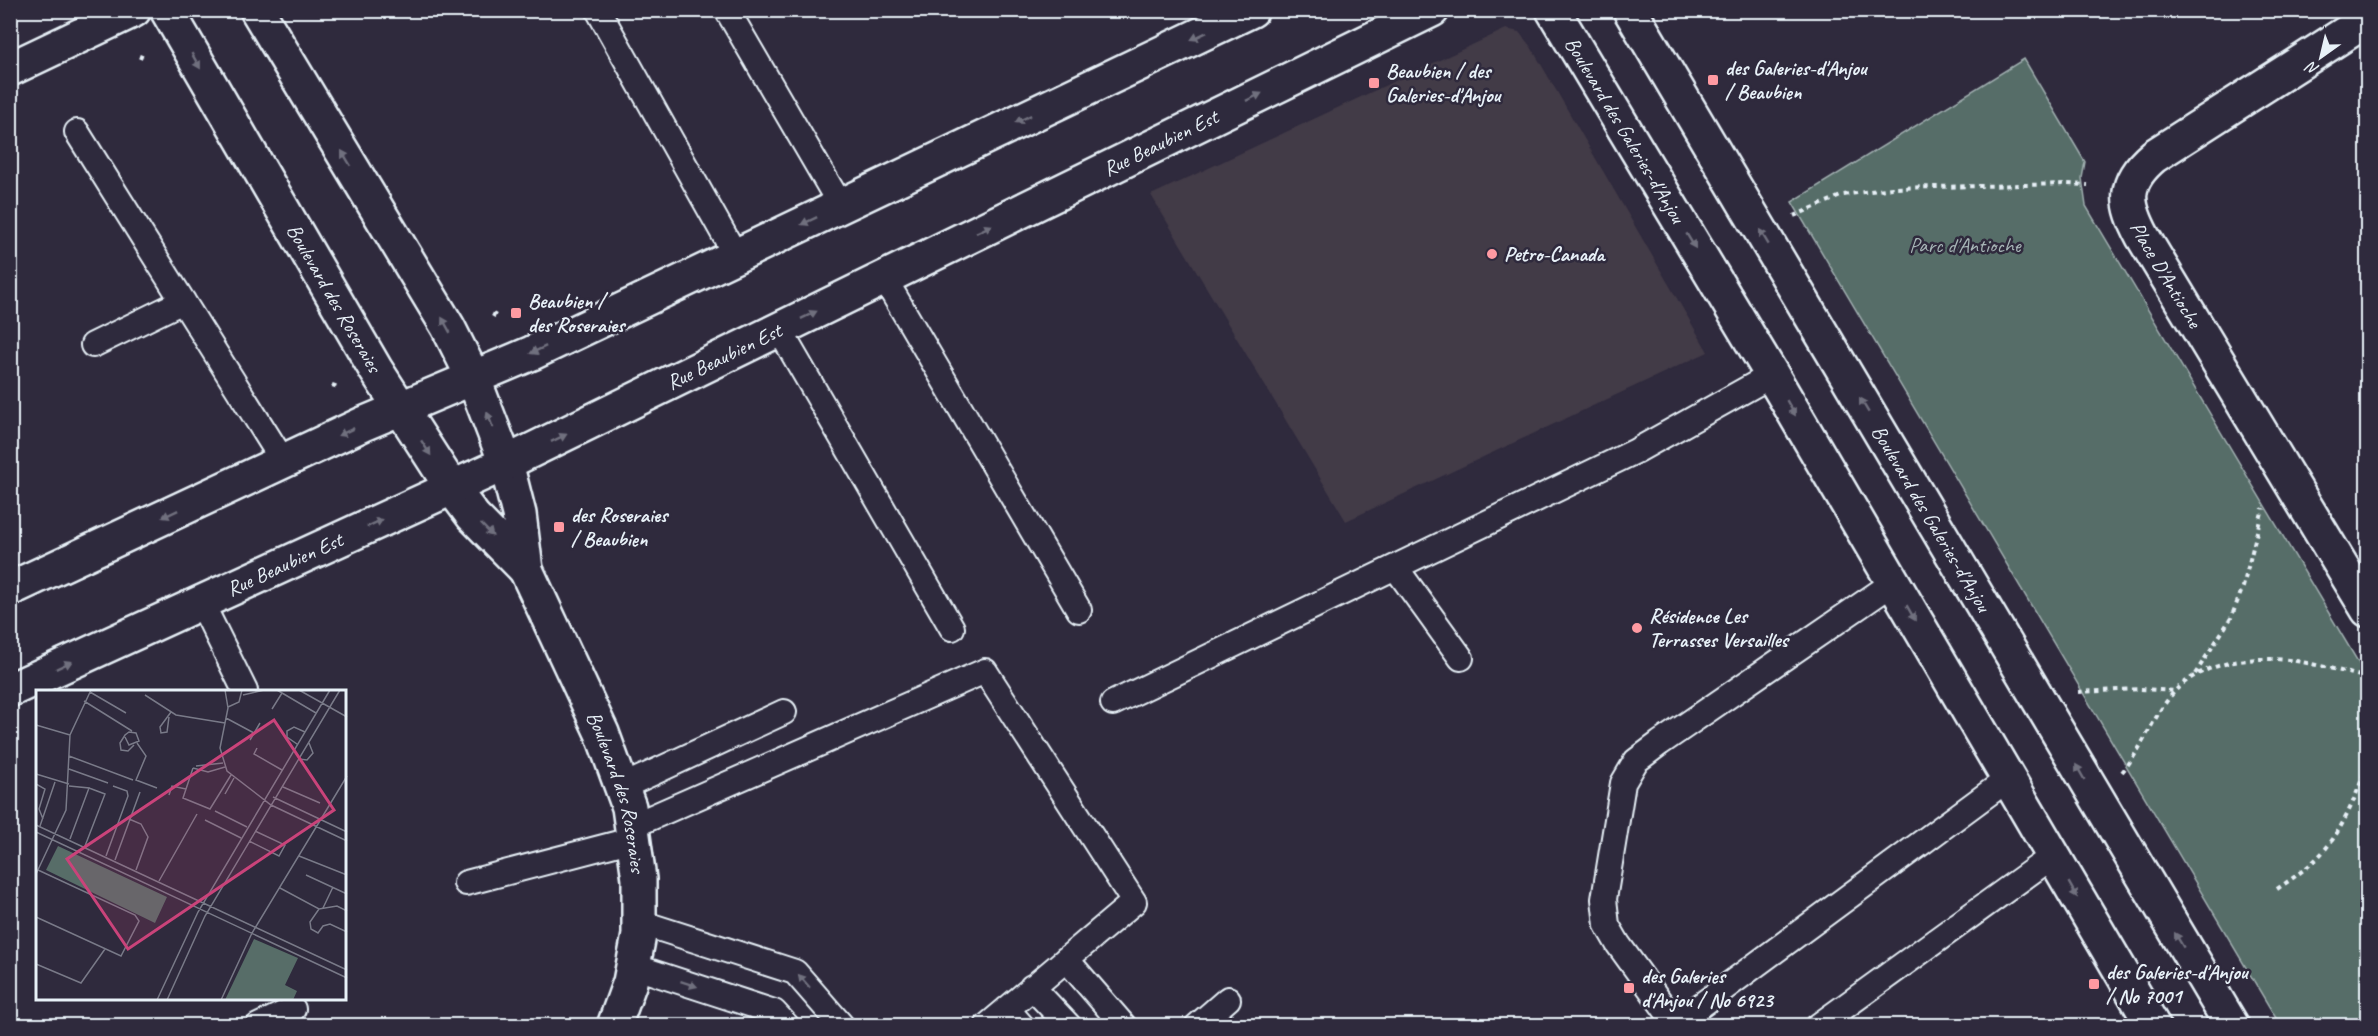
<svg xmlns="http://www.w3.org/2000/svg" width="2378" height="1036" viewBox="0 0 2378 1036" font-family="Caveat,sans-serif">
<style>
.built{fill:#423a47}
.green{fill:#576d68;stroke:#a0afb0;stroke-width:1.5}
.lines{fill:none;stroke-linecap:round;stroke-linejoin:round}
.lane-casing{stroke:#e8f1f8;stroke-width:28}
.street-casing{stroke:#e8f1f8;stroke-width:38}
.secondary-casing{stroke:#e8f1f8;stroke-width:38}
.path{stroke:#e8f1f8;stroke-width:4;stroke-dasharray:4.5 4.5;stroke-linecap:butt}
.lane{stroke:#2f2a3d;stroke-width:24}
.street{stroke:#2f2a3d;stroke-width:33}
.secondary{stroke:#2f2a3d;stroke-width:33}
.oneway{fill:#70707e}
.poi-dot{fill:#ff9aa2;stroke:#2f2a3d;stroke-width:2}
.labels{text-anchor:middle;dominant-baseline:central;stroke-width:5;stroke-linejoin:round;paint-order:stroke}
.poi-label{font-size:21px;font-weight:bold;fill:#e8f1f8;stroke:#2f2a3d;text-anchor:start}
.street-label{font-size:21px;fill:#e8f1f8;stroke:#2f2a3d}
.park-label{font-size:21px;fill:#a7b6b7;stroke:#2f2a3d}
.inset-road{fill:none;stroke:#797a88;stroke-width:1.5}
.view{fill:#ca437a;fill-opacity:0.15;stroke:#ca437a;stroke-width:3}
.inset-edge{fill:none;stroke:#e8f1f8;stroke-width:3}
</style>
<rect width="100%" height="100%" fill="#2f2a3d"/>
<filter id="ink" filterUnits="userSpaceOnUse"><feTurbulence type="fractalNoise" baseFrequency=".0167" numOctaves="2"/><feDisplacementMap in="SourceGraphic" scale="12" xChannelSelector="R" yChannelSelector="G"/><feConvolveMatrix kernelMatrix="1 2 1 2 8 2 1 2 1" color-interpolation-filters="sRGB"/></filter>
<g filter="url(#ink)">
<path class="built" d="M 1506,29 L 1519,32 L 1531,47 L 1708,352 L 1346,521 L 1151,195 Z"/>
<path class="green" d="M 2024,59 L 2085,162 L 2082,178 L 2086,206 L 2367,677 L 2367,1025 L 2280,1025 L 1792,202 Z"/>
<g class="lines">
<g class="lane-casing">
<path id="lane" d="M 598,10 L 736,256
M 727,10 L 841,206
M 77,132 L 283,461
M 884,278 L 1079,610
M 779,329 L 952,628
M 93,345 L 183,301
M 1396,568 L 1461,658
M 201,602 L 245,691
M 1113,703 L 1636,451 L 1772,375
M 622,787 L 784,712
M 632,826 L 985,671 L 1134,902 L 987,1026
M 466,883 L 634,839
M 639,922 L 795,972 L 842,1026
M 1066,959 L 1124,1026
M 633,966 L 774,1012 L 787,1026
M 1032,987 L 1069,1026
M 1007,1009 L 1022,1026
M 1676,1024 L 1618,944 L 1607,925 L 1604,899 L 1623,783 L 1636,761 L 1660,743 L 1893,583
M 258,1026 L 293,1009
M 1197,1026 L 1228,999
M 1673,1026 L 2008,779
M 1818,1026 L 2053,856"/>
</g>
<g class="street-casing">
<g id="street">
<path id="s1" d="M 2368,19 L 2154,156 C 2122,183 2125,203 2143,237 L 2368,610"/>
<path d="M 10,69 L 134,10"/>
<path id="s2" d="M 506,463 L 519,514 L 526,570 L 602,733 L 629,807 L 639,879 L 639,935 L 630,982 L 614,1026"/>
<path d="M 452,488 L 473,516 L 526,570"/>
</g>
</g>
<g class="secondary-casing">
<g id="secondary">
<path id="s3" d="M 167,10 L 376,370 L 452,488"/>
<path d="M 257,10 L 448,327 L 473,377 L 506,463"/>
<path id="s4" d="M 1553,10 L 1772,375 L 2153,1026"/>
<path id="s5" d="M 1630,10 L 2232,1026"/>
<path d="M 10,589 L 363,424 L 532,353 L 1252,10"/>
<path id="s6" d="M 10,690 L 506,463 L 1432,10"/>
</g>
</g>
<path class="path" d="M 140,59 L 142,54
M 1794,216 L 1843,195 L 1892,188 L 2068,184 L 2088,185
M 493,317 L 495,313
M 332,385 L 338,387
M 2195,674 L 2231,618 L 2243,587 L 2263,508
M 2078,692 L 2140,689 L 2176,691
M 2122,772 C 2144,747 2153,715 2175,691 C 2203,661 2257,655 2296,661 C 2320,665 2344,672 2368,678
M 2277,889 C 2293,878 2308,868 2321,854 C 2342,832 2360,789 2368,760"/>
<use href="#lane" class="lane"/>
<use href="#street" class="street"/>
<use href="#secondary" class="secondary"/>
</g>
<defs><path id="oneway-solid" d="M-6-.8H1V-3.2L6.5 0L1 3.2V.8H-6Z" transform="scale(1.5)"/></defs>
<g class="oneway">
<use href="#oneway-solid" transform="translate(1199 36) rotate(155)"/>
<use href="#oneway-solid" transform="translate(196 61) rotate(60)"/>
<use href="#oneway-solid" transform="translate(1254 97) rotate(-26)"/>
<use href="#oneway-solid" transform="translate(1023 119) rotate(155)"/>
<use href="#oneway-solid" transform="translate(346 158) rotate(-121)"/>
<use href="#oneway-solid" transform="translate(809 221) rotate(155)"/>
<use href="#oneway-solid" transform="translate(984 229) rotate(-26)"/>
<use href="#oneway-solid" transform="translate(1764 237) rotate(-121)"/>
<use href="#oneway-solid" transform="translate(1691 241) rotate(59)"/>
<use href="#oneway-solid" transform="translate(809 315) rotate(-26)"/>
<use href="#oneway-solid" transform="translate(446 325) rotate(-119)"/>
<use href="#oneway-solid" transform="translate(538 350) rotate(155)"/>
<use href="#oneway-solid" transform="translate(1864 405) rotate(-121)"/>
<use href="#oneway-solid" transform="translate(1791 408) rotate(60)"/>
<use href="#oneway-solid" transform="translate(490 420) rotate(-111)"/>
<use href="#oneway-solid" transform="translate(346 432) rotate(155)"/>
<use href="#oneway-solid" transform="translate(559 438) rotate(-26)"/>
<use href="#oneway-solid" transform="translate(426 448) rotate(57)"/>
<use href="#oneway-solid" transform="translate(170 514) rotate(155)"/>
<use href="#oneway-solid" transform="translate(375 523) rotate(-25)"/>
<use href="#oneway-solid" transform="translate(487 530) rotate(46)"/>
<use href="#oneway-solid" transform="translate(1911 613) rotate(60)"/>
<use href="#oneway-solid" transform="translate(64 665) rotate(-25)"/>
<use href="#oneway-solid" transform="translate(2080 772) rotate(-120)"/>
<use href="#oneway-solid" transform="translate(2073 890) rotate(60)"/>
<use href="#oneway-solid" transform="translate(2179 940) rotate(-121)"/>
<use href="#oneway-solid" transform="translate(804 981) rotate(-131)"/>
<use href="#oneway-solid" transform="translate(689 984) rotate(18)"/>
</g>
</g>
<g class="poi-dot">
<rect x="1707" y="74" width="12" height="12" rx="3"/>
<rect x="1368" y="77" width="12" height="12" rx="3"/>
<circle cx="1492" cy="254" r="6"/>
<rect x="510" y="307" width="12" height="12" rx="3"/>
<rect x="553" y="521" width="12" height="12" rx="3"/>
<circle cx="1637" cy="628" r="6"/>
<rect x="2088" y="978" width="12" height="12" rx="3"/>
<rect x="1623" y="982" width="12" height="12" rx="3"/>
</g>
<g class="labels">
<g class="poi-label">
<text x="1725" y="68">des Galeries-d'Anjou<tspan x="1725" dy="24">/ Beaubien</tspan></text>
<text x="1386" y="71">Beaubien / des<tspan x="1386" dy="24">Galeries-d'Anjou</tspan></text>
<text x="1504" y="254">Petro-Canada</text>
<text x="528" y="301">Beaubien /<tspan x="528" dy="24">des Roseraies</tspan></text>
<text x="571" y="515">des Roseraies<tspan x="571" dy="24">/ Beaubien</tspan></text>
<text x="1649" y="616">Résidence Les<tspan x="1649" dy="24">Terrasses Versailles</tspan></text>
<text x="2106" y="972">des Galeries-d'Anjou<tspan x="2106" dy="24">/ No 7001</tspan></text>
<text x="1641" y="976">des Galeries<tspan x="1641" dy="24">d'Anjou / No 6923</tspan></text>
</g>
<g class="street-label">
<text stroke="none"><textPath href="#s4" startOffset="140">Boulevard des Galeries-d'Anjou</textPath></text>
<text stroke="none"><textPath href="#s6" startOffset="1274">Rue Beaubien Est</textPath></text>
<text stroke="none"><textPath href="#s1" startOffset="390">Place D'Antioche</textPath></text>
<text stroke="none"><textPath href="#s3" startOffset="333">Boulevard des Roseraies</textPath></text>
<text stroke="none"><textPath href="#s6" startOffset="788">Rue Beaubien Est</textPath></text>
<text stroke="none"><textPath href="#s5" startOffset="591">Boulevard des Galeries-d'Anjou</textPath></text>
<text stroke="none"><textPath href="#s6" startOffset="302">Rue Beaubien Est</textPath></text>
<text stroke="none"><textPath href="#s2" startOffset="350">Boulevard des Roseraies</textPath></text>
</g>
<g class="park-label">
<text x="1965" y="245">Parc d'Antioche</text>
</g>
</g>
<g transform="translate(36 690)">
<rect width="310" height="310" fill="#2f2a3d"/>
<path d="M 22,156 L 131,207 L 119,233 L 10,180 ZM 218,249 L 262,268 L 249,295 L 261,301 L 257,310 L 189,310 Z" fill="#576d68"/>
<path class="inset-road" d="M 189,0 L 192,18 L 184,58 L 191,81 L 235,115 L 311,151M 241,0 L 280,23M 263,0 L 311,27M 54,2 L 90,23M 109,5 L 140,25 L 189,33M 207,5 L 228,0M 48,11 L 96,41M 192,17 L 203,12 L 206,0M 236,19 L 246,3M 133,27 L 131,42 L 125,43 L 124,37 L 135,22M 190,28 L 218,43M 0,35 L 34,45M 89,47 L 93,55 L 103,51 L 100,43 L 93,42 L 89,45 L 84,53 L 85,60 L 92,61 L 98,55M 214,50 L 224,33M 101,53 L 110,66 L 100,90 L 121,98M 261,54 L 251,47 L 251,41 L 258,37 L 269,42M 221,58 L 218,64 L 246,80M 33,66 L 97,90M 263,69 L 271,70 L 277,63 L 273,53M 160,76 L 187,73M 157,78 L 147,108 L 174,119 L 195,85M 157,78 L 172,82 L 189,77M 33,79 L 72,93M 0,84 L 33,94M 0,94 L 9,99 L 3,119 L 7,129M 33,96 L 53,98 L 34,149M 247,97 L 284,113M 189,104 L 198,88M 133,105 L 136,96 L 150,99M 237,107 L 311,142M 179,121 L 211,137M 93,129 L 105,134 L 112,147 L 100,180M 169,130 L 205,148M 0,135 L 311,280M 4,136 L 19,92M 0,142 L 311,288M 213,151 L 243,166 L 249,155 L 219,141M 49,156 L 69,104 L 53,98M 70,166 L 92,106 L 91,101 L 77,96M 263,166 L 311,185M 79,170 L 104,102M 0,184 L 30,120 L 34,45 L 55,0M 270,185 L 311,204M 123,191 L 161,124M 244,198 L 283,219 L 301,216 L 311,221M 287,218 L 297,197M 283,219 L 274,232 L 275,239 L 282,243 L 287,236 L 294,234 L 311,242M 0,227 L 85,266 L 103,231 L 99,225 L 2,180M 0,274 L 45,293 L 69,259M 121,310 L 162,222 L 294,0M 131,310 L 169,226 L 304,0M 185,310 L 216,243 L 311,86"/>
<path class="view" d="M 238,30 L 298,120 L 92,259 L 31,169 Z"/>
<rect width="310" height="310" class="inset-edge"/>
</g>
<rect width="2378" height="1036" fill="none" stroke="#2f2a3d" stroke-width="36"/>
<rect x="18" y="18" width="2342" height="1000" fill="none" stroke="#e8f1f8" stroke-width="2" filter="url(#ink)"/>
<g transform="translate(2321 57) rotate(214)" stroke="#2f2a3d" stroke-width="4.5" paint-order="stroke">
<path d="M0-4.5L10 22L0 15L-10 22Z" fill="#e8f1f8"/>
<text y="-9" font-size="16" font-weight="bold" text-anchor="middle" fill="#e8f1f8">N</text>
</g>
</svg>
